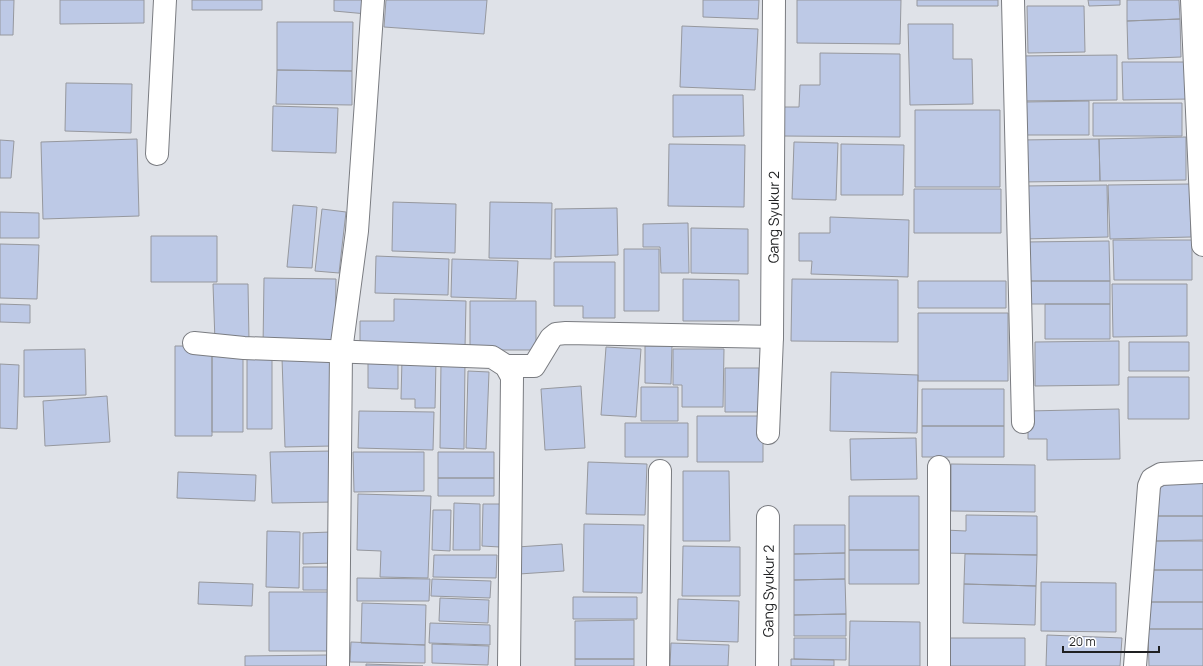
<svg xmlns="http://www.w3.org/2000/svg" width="1203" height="666" viewBox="0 0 1203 666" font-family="Manrope,sans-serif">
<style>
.building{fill:#bdc9e6;stroke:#96989e}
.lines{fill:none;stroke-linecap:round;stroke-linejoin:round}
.minor-casing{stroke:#7a7c81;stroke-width:24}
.minor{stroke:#fff;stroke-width:22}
.labels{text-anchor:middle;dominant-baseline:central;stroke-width:3;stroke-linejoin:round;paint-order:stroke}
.street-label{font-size:14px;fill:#1f2022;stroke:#fff}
</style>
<rect width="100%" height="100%" fill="#dfe2e8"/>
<path class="building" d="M 0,0 L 14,0 L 13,35 L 0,35 Z
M 60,0 L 144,0 L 144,23 L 60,24 Z
M 192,0 L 262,0 L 262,10 L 192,10 Z
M 334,0 L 368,0 L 367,14 L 334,11 Z
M 386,0 L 487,0 L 484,34 L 384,27 Z
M 703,0 L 759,0 L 758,19 L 703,17 Z
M 797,0 L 901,0 L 900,44 L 797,43 Z
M 917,0 L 998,0 L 998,6 L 917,6 Z
M 1088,0 L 1120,0 L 1120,5 L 1089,6 Z
M 1127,0 L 1179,0 L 1180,19 L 1127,21 Z
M 1027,6 L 1084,6 L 1085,52 L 1028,53 Z
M 1180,19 L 1181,57 L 1128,59 L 1127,21 Z
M 277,22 L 353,22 L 352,71 L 277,70 Z
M 908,24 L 953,24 L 953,59 L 972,59 L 973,104 L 910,105 Z
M 682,26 L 758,29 L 755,90 L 680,87 Z
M 820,53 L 900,54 L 900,137 L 783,136 L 783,107 L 799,107 L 800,85 L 820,85 Z
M 1117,55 L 1117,100 L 1018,101 L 1018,56 Z
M 1122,62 L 1190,62 L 1190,99 L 1123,100 Z
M 277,70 L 352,71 L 352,105 L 276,104 Z
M 66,83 L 132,84 L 131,133 L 65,131 Z
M 673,95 L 743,95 L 744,136 L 673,137 Z
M 1089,101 L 1089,135 L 1024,135 L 1024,102 Z
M 1093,103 L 1182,103 L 1182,136 L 1093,136 Z
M 273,106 L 338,108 L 336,153 L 272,151 Z
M 915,110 L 1000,110 L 1000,187 L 915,187 Z
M 1186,137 L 1186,180 L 1100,181 L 1099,139 Z
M 137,139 L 139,216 L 43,219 L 41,142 Z
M 1099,139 L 1100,181 L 1020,182 L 1019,140 Z
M 0,140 L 14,141 L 11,178 L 0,178 Z
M 794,142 L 838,143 L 836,200 L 792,199 Z
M 669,144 L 745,145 L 744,207 L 668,206 Z
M 841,144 L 904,145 L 903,195 L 841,195 Z
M 1190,184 L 1191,237 L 1110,239 L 1108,185 Z
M 1107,185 L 1108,237 L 1023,239 L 1022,186 Z
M 914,189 L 1001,189 L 1001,233 L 914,233 Z
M 393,202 L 456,204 L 455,253 L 392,251 Z
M 490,202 L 552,203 L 551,259 L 489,258 Z
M 293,205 L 317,207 L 312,268 L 287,267 Z
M 617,208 L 618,255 L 555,257 L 555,209 Z
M 322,209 L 346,212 L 339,273 L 315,271 Z
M 0,212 L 39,213 L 39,238 L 0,238 Z
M 830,217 L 909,220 L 908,277 L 811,274 L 812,261 L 799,261 L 799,233 L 830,233 Z
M 688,223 L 689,273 L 661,273 L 660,247 L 643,247 L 643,224 Z
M 691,228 L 748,229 L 748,274 L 691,273 Z
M 151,236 L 217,236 L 217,282 L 151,282 Z
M 1113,240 L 1192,240 L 1192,280 L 1114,280 Z
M 1109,241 L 1110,281 L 1024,281 L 1024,242 Z
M 0,244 L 39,245 L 37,299 L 0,298 Z
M 624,249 L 659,249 L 659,311 L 624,311 Z
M 376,256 L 449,259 L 448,295 L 375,293 Z
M 452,259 L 518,261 L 516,299 L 451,297 Z
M 554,262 L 615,262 L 615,318 L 583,318 L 583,306 L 554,306 Z
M 264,278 L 336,279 L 335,348 L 263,347 Z
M 683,279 L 739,280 L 739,321 L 683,321 Z
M 792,279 L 898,280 L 898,342 L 791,341 Z
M 918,281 L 1006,281 L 1006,308 L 918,308 Z
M 1024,281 L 1110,281 L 1110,304 L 1024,304 Z
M 213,284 L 248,284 L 249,341 L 215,342 Z
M 1112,284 L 1187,284 L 1187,336 L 1113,337 Z
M 394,299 L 466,301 L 465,348 L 360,345 L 360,321 L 394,321 Z
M 470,301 L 536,301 L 536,350 L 470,350 Z
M 0,304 L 30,305 L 30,323 L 0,322 Z
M 1045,304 L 1110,304 L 1110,339 L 1045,339 Z
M 918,313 L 1008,313 L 1008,381 L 918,381 Z
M 1119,341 L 1119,385 L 1035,386 L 1035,342 Z
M 1129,342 L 1189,342 L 1189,371 L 1129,371 Z
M 175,346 L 212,346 L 212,436 L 175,436 Z
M 645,346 L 672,346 L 671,384 L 645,383 Z
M 606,347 L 641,349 L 636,417 L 601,415 Z
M 85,349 L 86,395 L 24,397 L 24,350 Z
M 673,349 L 724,349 L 723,407 L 682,407 L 682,385 L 673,385 Z
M 212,353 L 243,353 L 243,432 L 212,432 Z
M 247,356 L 272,356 L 272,429 L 247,429 Z
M 330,356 L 332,446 L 285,447 L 282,358 Z
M 368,356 L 398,357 L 398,389 L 368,388 Z
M 402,359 L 436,360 L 435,408 L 415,408 L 415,399 L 401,399 Z
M 441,361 L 465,362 L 464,449 L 440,448 Z
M 0,364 L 19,365 L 17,429 L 0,428 Z
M 725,368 L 759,368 L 759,412 L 725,412 Z
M 468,371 L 489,372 L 486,449 L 466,448 Z
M 831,372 L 918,375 L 917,433 L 830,431 Z
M 1128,377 L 1189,377 L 1189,419 L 1128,419 Z
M 581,386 L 585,448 L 545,450 L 541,389 Z
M 641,387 L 678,387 L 678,421 L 641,421 Z
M 922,389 L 1004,389 L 1004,426 L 922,426 Z
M 107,396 L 110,442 L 45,446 L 43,401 Z
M 1119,409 L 1120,459 L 1047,460 L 1047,439 L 1028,439 L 1028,411 Z
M 359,411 L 434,412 L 433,450 L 358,448 Z
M 697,416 L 763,416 L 763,462 L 697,462 Z
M 625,423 L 688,423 L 688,457 L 625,457 Z
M 922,426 L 1004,426 L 1004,457 L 922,457 Z
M 916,438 L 917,479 L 851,480 L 850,439 Z
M 334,451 L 335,502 L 272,503 L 270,452 Z
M 353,452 L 424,452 L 424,491 L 354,492 Z
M 438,452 L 494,452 L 494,478 L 438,478 Z
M 588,462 L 647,464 L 645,515 L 586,514 Z
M 951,464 L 1035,465 L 1035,512 L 951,511 Z
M 683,471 L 729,471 L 730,541 L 683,541 Z
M 178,472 L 256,475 L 255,501 L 177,498 Z
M 438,478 L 494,478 L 494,496 L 438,496 Z
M 1155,480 L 1203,480 L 1203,516 L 1156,516 Z
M 358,494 L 431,496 L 428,578 L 380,577 L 381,551 L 357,550 Z
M 849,496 L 919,496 L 919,550 L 849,550 Z
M 454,503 L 480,504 L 480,550 L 453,550 Z
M 483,504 L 501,504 L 500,547 L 482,546 Z
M 433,510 L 451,510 L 450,551 L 432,550 Z
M 966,515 L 1037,516 L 1037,555 L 944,553 L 945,530 L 966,531 Z
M 1156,516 L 1203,516 L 1203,540 L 1156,541 Z
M 584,524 L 644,525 L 642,593 L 583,592 Z
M 794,525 L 845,525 L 845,553 L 794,554 Z
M 267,531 L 300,532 L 299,588 L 266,587 Z
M 331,532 L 331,563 L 303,564 L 303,533 Z
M 1148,541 L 1203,541 L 1203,570 L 1148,570 Z
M 562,544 L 564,571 L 519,574 L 517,547 Z
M 683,546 L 740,547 L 740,596 L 682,596 Z
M 849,550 L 919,550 L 919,584 L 849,584 Z
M 845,553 L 845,579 L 794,580 L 794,554 Z
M 965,554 L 1037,555 L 1036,586 L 964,584 Z
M 434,555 L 497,555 L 496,578 L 433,577 Z
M 303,567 L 336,567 L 336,590 L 303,590 Z
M 1148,570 L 1203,570 L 1203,602 L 1148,602 Z
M 357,578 L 430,579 L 429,601 L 357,601 Z
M 432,579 L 491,581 L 490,598 L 431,596 Z
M 845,579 L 846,614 L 794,615 L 794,580 Z
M 199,582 L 253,584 L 252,606 L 198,604 Z
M 1041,582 L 1116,583 L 1116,632 L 1041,631 Z
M 964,584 L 1036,586 L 1035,625 L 963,623 Z
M 269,592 L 333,592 L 332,651 L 269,651 Z
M 573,597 L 637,597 L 637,619 L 573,619 Z
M 440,598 L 489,600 L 488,623 L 439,621 Z
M 678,599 L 739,601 L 738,642 L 677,640 Z
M 1148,602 L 1203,602 L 1203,629 L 1148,629 Z
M 362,603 L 426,605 L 425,645 L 361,643 Z
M 846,614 L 846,636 L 794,636 L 794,615 Z
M 634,620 L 634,659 L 575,659 L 575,621 Z
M 850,621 L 920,622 L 920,666 L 849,666 Z
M 430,623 L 490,625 L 490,645 L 429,643 Z
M 1148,629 L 1203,629 L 1203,666 L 1149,666 Z
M 1047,635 L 1122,638 L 1120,666 L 1046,666 Z
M 794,638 L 846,638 L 846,660 L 794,659 Z
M 949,638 L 1025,638 L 1025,666 L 949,666 Z
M 351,642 L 425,645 L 425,663 L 350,662 Z
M 671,643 L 729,645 L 728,666 L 670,666 Z
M 432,644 L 489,646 L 488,665 L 432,663 Z
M 327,655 L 328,666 L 245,666 L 245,656 Z
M 575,659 L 634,659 L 634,666 L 575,666 Z
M 791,659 L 834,660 L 834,666 L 791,666 Z
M 366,664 L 423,666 L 366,666 Z"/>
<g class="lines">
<g class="minor-casing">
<g id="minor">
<path d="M 1013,0 L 1023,422"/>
<path d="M 1192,0 L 1203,245"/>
<path d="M 157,154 L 165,0"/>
<path d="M 194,343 L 244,348 L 492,357 L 506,366 L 512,377 L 509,666"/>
<path d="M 506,366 L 534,366 L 551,338 L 556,334 L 566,333 L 772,337"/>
<path id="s1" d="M 768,433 L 772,337 L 774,0"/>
<path d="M 338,666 L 341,351 L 357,231 L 373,0"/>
<path d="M 658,666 L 660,471"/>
<path id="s2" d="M 767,666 L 768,517"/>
<path d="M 939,666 L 939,467"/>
<path d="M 1135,666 L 1149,486 L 1152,479 L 1161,474 L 1203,472"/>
</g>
</g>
<use href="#minor" class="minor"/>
</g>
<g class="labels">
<g class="street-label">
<text stroke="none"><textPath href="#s1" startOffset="216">Gang Syukur 2</textPath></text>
<text stroke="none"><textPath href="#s2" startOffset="75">Gang Syukur 2</textPath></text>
</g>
</g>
<path d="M1063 646v6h96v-6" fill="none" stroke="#1f2022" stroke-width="2"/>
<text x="1069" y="646" font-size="12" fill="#1f2022" stroke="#ffffff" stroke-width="3" paint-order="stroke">20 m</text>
</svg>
